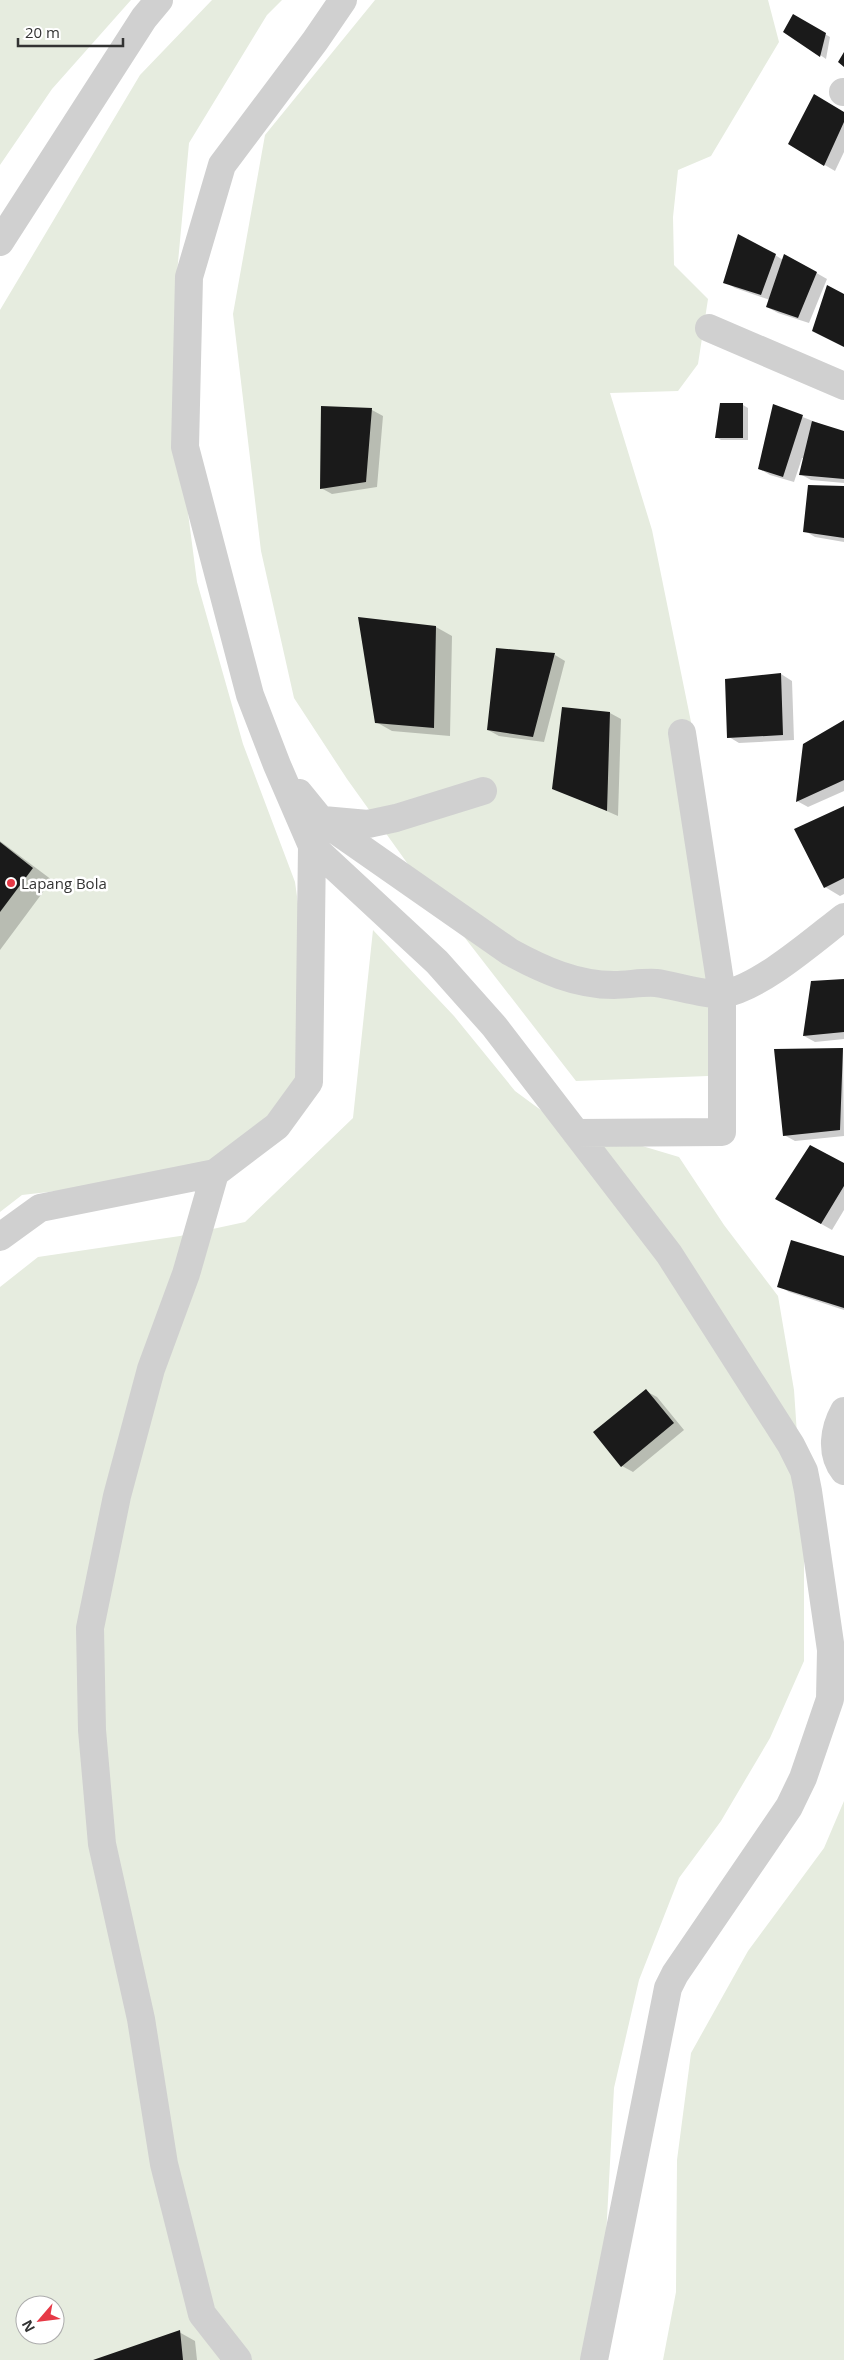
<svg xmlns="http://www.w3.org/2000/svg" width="844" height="2360" viewBox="0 0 844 2360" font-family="'Open Sans',sans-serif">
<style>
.green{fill:#e6ecdf;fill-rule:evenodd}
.shadow{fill:#0003}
.building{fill:#1a1a1a}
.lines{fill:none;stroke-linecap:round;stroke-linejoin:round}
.minor{stroke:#d0d0d0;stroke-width:28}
.poi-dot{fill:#e63946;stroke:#fff;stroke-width:2}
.labels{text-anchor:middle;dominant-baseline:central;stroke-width:5;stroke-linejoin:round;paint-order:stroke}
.poi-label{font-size:15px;fill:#333;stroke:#fff;text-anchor:start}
</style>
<rect width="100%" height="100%" fill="#fff"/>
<path class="green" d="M 0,0 L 131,0 L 52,89 L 0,165 Z
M 212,0 L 282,0 L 267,15 L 189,143 L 176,284 L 178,436 L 197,582 L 243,744 L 295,882 L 304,947 L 302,1080 L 221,1165 L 153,1180 L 22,1195 L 0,1212 L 0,310 L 140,75 Z
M 375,0 L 768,0 L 779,42 L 711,156 L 678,170 L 673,217 L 674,265 L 708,299 L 698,364 L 678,391 L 610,393 L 652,530 L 691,722 L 722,1010 L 708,1076 L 576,1081 L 410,867 L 347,779 L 294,698 L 261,551 L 233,314 L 265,135 Z
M 373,930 L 454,1016 L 515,1091 L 572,1133 L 612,1137 L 679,1157 L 724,1225 L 778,1296 L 794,1390 L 804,1537 L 804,1661 L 770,1738 L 721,1821 L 679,1878 L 639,1980 L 614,2088 L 601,2330 L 588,2360 L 0,2360 L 0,1287 L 38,1257 L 180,1236 L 245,1222 L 353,1118 ZM 25,2305 L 55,2305 L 55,2335 L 25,2335 Z
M 844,1801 L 844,2360 L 663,2360 L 676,2292 L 677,2160 L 691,2053 L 748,1951 L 824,1848 Z"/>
<path class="shadow" d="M 794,16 L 830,37 L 826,59 L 785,31 Z
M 844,113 L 844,152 L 835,171 L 789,144 Z
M 775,255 L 783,260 L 785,255 L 827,279 L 809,323 L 778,313 L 767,307 L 770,300 L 735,288 L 725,282 Z
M 721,404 L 743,405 L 748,408 L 748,440 L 721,440 L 716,437 Z
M 774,406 L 844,433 L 844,483 L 811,480 L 800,474 L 804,458 L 802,458 L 794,482 L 770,475 L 760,469 Z
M 322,407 L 372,410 L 383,416 L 377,487 L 332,494 L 321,488 Z
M 844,488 L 844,542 L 815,537 L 805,531 Z
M 436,627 L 452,636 L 450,736 L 392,731 L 376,722 Z
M 555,655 L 565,661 L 544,742 L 499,736 L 488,730 Z
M 781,674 L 792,681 L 794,740 L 739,743 L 729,737 L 726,680 Z
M 610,713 L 621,719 L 618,816 L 554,788 Z
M 844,722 L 844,791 L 808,807 L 797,801 Z
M 844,808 L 844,894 L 840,896 L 825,887 Z
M 0,841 L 52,880 L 0,950 Z
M 844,981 L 844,1039 L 815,1042 L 804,1036 Z
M 843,1050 L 844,1136 L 795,1141 L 784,1135 Z
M 844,1164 L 844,1210 L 832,1230 L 777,1199 Z
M 844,1258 L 844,1310 L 789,1292 L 779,1286 Z
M 646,1391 L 657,1397 L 684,1430 L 633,1472 L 622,1466 L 595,1432 Z
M 179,2332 L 195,2341 L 197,2360 L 96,2360 Z"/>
<path class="building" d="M 793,14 L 826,33 L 820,57 L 783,32 Z
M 844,52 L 844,67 L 838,62 Z
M 814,94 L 844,112 L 844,122 L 824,166 L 788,144 Z
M 738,234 L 776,254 L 761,295 L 723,283 Z
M 784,254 L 817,272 L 798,318 L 766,307 Z
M 827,285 L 844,294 L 844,347 L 812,331 Z
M 720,403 L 743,403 L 743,438 L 715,438 Z
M 773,404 L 803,415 L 783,477 L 758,469 Z
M 321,406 L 372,408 L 366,482 L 320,489 Z
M 812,421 L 844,431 L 844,479 L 799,475 Z
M 808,485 L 844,486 L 844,538 L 803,532 Z
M 358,617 L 436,626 L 434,728 L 375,723 Z
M 496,648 L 555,653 L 533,737 L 487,730 Z
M 781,673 L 783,735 L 727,738 L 725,679 Z
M 562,707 L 610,712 L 607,811 L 552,789 Z
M 844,720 L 844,780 L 796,802 L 803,744 Z
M 844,806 L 844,878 L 824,888 L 794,829 Z
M 0,842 L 33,868 L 0,912 Z
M 844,979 L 844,1032 L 803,1036 L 811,981 Z
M 843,1048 L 840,1130 L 783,1136 L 774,1049 Z
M 810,1145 L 844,1163 L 844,1186 L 821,1224 L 775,1199 Z
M 791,1240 L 844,1256 L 844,1308 L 777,1287 Z
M 646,1389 L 674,1423 L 621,1467 L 593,1432 Z
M 180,2330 L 183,2360 L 93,2360 Z"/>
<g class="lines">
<path class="minor" d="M 843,92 L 844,92
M 0,242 L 144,18 L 159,0
M 709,328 L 844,386
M 299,793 L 321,820 L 510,952 C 543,970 576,985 614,985 C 628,985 642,982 656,983 C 673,985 709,996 723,994 C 760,988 814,940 844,917
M 323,820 L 368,824 L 396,818 L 483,791
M 312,846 L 437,962 L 494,1026 L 669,1254 L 791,1445 L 804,1471 L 808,1491 L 831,1650 L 830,1699 L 803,1778 L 789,1807 L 675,1974 L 668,1988 L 594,2360
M 576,1133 L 722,1132 L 722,994 L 682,733
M 215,1173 L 186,1274 L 151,1369 L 117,1496 L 90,1628 L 92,1730 L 102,1844 L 141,2019 L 164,2164 L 202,2314 L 238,2360
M 0,1237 L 40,1208 L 215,1173 L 277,1126 L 309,1082 L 312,846 L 277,765 L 250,695 L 185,447 L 189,277 L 222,165 L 315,41 L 343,0
M 844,1411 C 834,1429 830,1453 844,1471"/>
</g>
<circle class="poi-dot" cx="11" cy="883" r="5"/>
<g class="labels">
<g class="poi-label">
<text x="21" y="883">Lapang Bola</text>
</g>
</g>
<g transform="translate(40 2320) rotate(242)"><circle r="24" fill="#ffffff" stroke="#adadad"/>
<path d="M0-4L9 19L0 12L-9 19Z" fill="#e63946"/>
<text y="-8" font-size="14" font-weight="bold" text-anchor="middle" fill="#333333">N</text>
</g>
<path d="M18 38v8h105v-8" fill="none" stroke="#333333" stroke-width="2.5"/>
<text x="25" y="38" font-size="15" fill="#333333" stroke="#ffffff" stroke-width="4" paint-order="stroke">20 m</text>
</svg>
